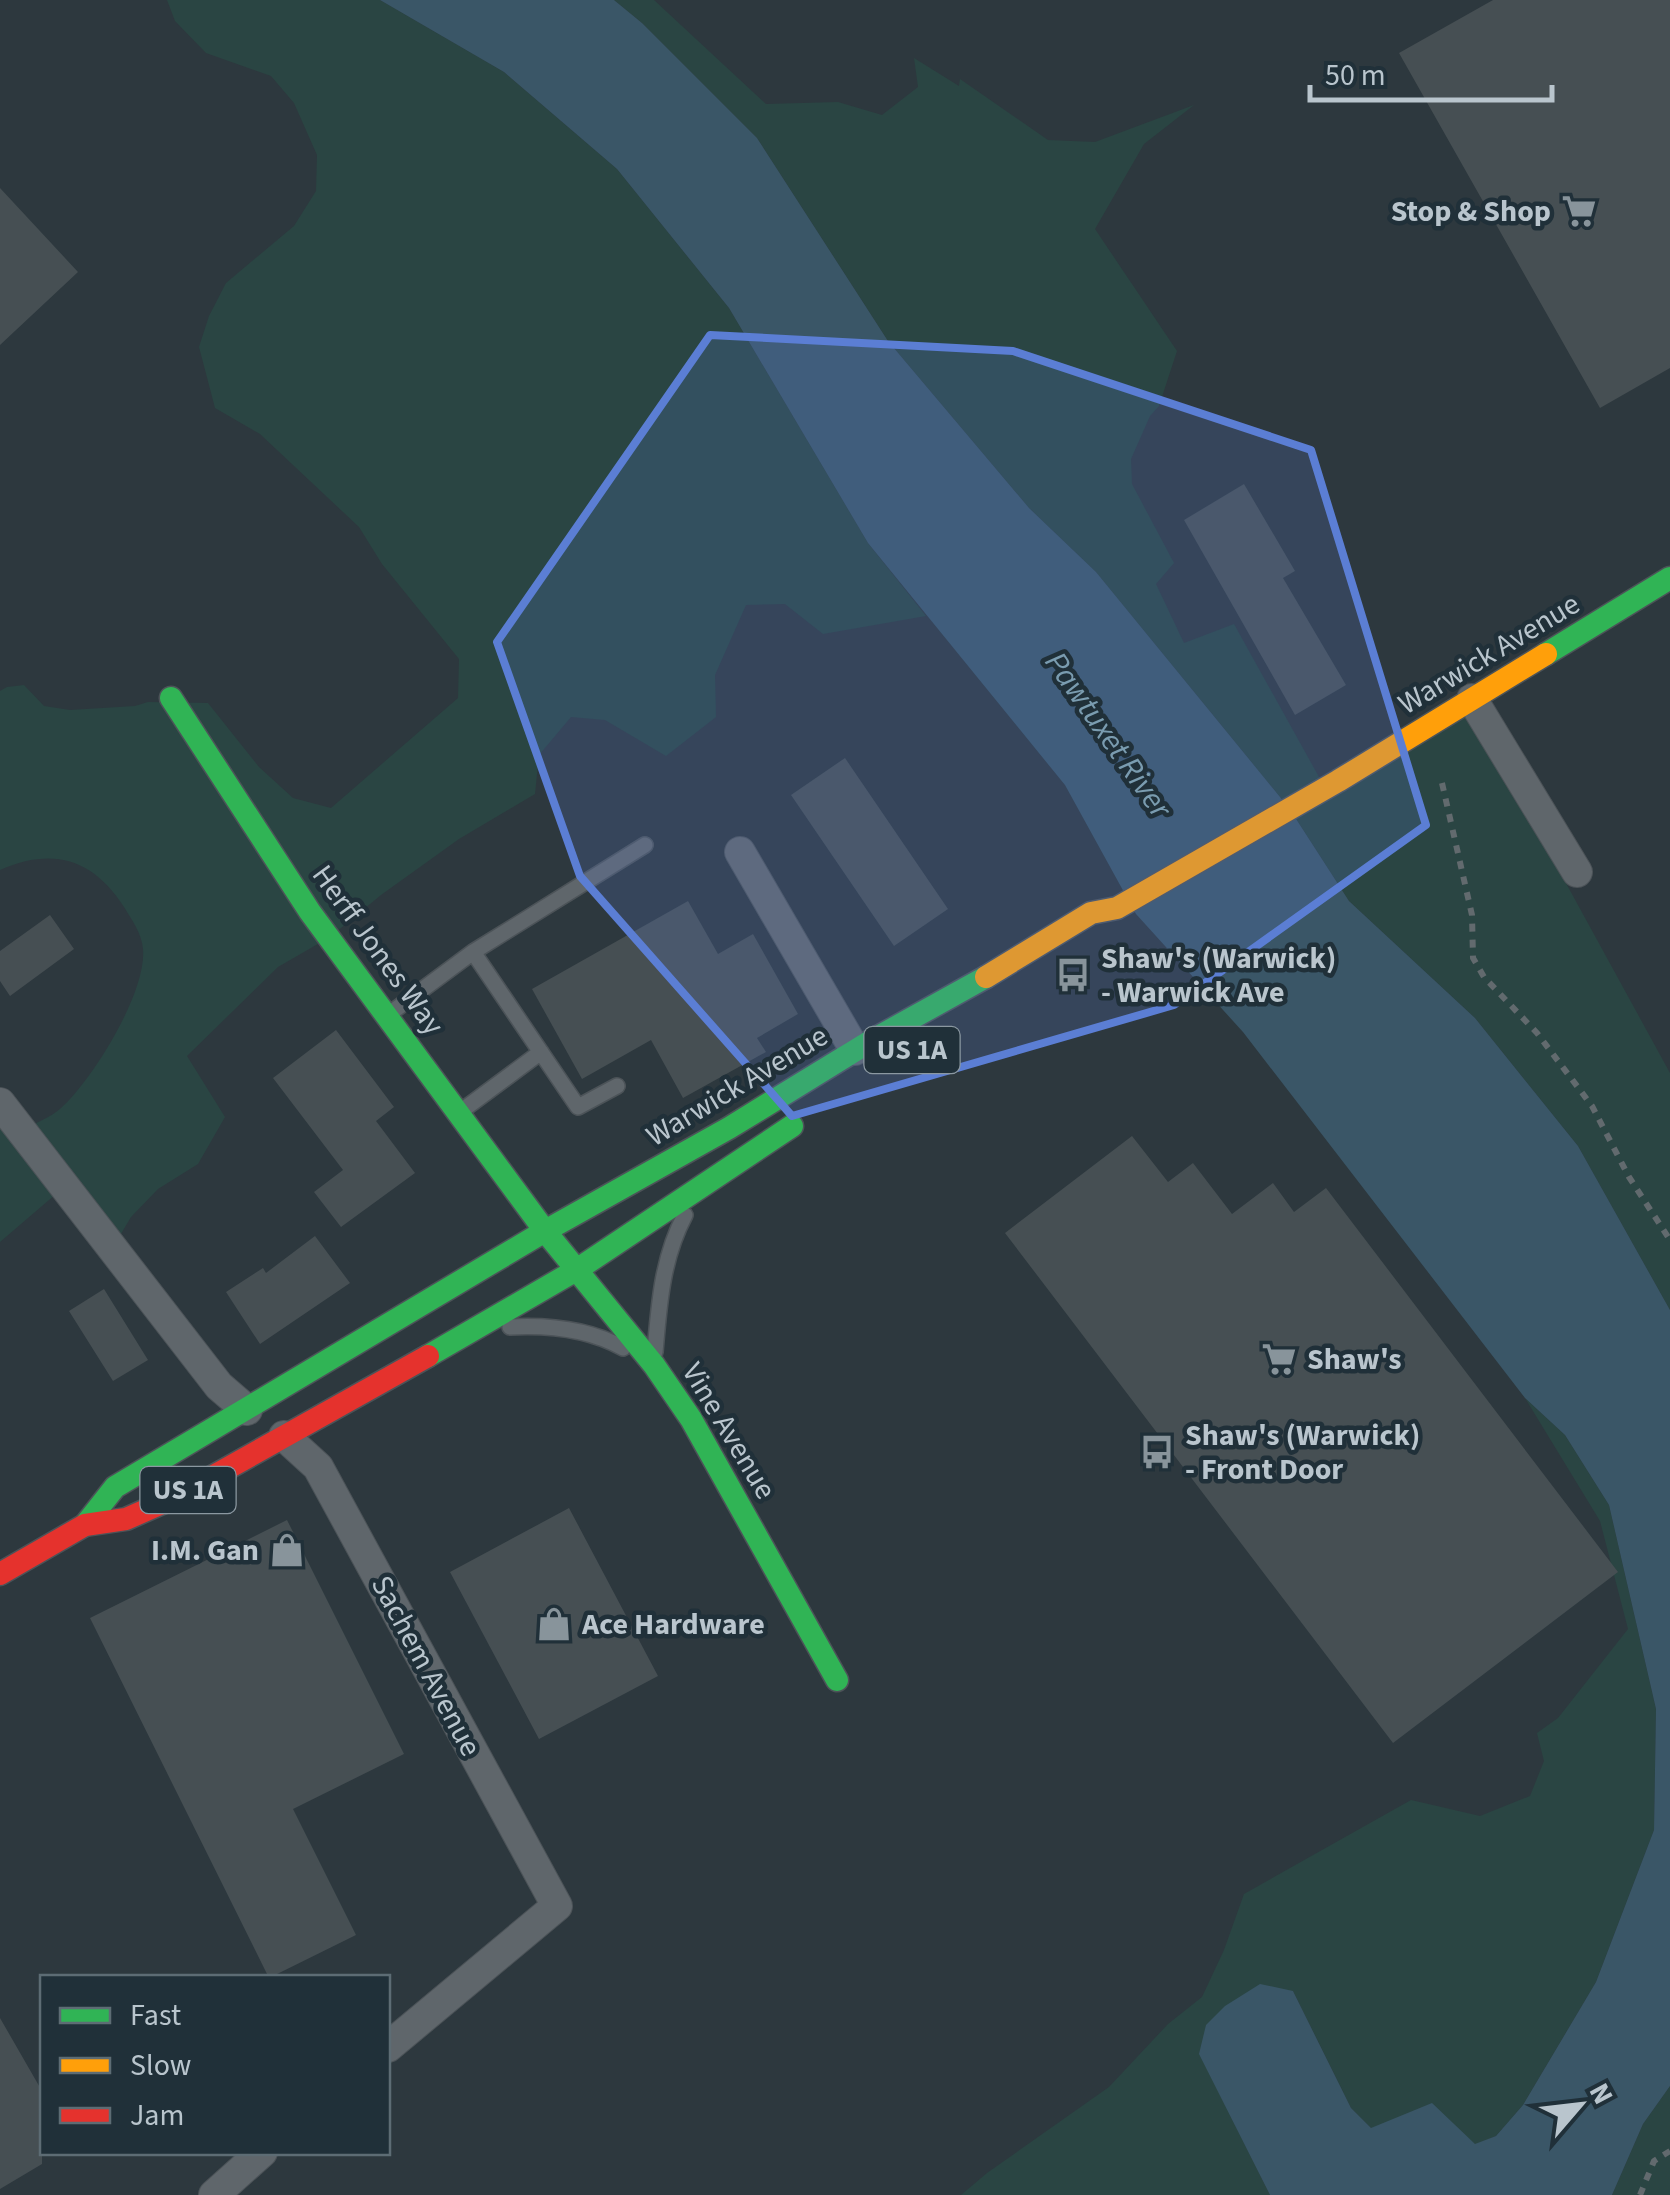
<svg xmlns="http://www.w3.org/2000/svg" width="1670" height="2195" viewBox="0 0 1670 2195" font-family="'Source Sans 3',sans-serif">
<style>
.green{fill:#2a4543}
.water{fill:#3a5667}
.building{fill:#464f53}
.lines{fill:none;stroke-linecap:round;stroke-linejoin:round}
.lane-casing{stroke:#4c5358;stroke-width:18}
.street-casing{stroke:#4c5358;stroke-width:32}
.fast-casing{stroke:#4c5358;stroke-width:25}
.slow-casing{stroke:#4c5358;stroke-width:25}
.jam-casing{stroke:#4c5358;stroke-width:25}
.path{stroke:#626a6e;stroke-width:6;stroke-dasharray:8 8;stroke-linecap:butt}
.lane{stroke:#5f666b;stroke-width:15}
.street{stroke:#5f666b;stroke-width:30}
.fast{stroke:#30b455;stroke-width:22}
.slow{stroke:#ff9f0a;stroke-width:22}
.jam{stroke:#e5322d;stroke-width:22}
.marked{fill:#5b7ed4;fill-opacity:0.2;stroke:#5b7ed4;stroke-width:8;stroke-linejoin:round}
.labels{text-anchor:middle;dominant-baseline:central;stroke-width:9;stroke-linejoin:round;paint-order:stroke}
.shield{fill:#203039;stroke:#8b98a1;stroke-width:2.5}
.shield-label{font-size:28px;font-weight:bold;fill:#b9c5cd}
.poi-label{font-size:30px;font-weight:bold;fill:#b9c5cd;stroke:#203039;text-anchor:start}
.street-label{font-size:30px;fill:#b9c5cd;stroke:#203039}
.water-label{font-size:32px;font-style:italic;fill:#7a9cb0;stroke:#203039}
</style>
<rect width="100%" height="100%" fill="#2d383e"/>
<path class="green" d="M 167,0 L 380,0 L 504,72 L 617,169 L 729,308 L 868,543 L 926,616 L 823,634 L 785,604 L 746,605 L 715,675 L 716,717 L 666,756 L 605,720 L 571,717 L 539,755 L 535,794 L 459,839 L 381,895 L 330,937 L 278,967 L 187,1056 L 225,1117 L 198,1164 L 158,1189 L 131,1217 L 115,1244 L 63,1188 L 0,1242 L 0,1099 L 27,1128 C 37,1122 51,1117 60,1109 C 92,1081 147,992 143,949 C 142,934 132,920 124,907 C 94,860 54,846 0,870 L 0,691 L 7,687 L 24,685 L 44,706 L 70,710 L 135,706 L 148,702 L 208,703 L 259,767 L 293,798 L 331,808 L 458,698 L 459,659 L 382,564 L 359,527 L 260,434 L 215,408 L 199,347 L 209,316 L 226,283 L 294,226 L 316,191 L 317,155 L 294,103 L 271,76 L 206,53 L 175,21 Z
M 614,0 L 654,0 L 766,104 L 838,102 L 882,115 L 918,87 L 914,58 L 959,86 L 960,79 L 1048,140 L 1095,142 L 1194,105 L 1144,144 L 1095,229 L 1177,351 L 1159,406 L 1150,416 L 1131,459 L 1132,484 L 1174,563 L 1156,584 L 1184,643 L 1234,624 L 1324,786 L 1470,708 L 1670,1073 L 1670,1310 L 1578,1146 L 1475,1018 L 1349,901 L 1289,808 L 1096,572 L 1029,508 L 888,341 L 757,138 L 642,23 Z
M 1525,1398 L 1565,1435 L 1609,1505 L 1656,1709 L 1654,1830 L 1596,1982 L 1523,2105 L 1496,2136 L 1475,2145 L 1371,2128 L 1351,2108 L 1293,1991 L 1200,2054 L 1270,2195 L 961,2195 L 987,2173 L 1109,2087 L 1168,2024 L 1202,1997 L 1224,1950 L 1244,1894 L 1411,1800 L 1480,1816 L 1530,1796 L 1544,1761 L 1537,1733 L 1558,1718 L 1628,1629 L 1600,1521 Z
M 1670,2086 L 1670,2195 L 1612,2195 L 1643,2124 Z"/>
<path class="water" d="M 380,0 L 614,0 L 642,23 L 757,138 L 888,341 L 1029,508 L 1096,572 L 1289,808 L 1349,901 L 1475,1018 L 1578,1146 L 1670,1310 L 1670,2086 L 1643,2124 L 1612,2195 L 1270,2195 L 1199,2054 L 1206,2025 L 1225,2006 L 1260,1984 L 1293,1991 L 1351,2108 L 1371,2128 L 1432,2103 L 1475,2144 L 1496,2136 L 1523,2105 L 1596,1982 L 1654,1830 L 1656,1709 L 1609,1505 L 1565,1435 L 1525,1398 L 1243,1032 L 1136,914 L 1065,785 L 868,543 L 729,308 L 617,169 L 504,72 Z"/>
<path class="building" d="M 1493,0 L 1670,0 L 1670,368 L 1600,408 L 1399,53 Z
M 0,188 L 78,272 L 0,345 Z
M 1244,484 L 1295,571 L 1283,578 L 1346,685 L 1295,715 L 1184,520 Z
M 845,758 L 948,909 L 894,946 L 791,795 Z
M 688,901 L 718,954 L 753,934 L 798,1014 L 757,1038 L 766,1052 L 683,1098 L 651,1040 L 582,1079 L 532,989 Z
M 50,915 L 74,949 L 10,996 L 0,981 L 0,951 Z
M 336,1030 L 394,1107 L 376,1121 L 415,1173 L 341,1227 L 314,1192 L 343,1170 L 273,1078 Z
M 1132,1136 L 1168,1182 L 1193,1163 L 1232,1214 L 1273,1183 L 1294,1212 L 1326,1188 L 1618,1572 L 1393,1743 L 1005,1233 Z
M 315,1236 L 350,1283 L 260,1344 L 226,1292 L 263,1268 L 266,1273 Z
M 104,1289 L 148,1360 L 113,1381 L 69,1311 Z
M 569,1508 L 658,1676 L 539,1739 L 450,1572 Z
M 287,1520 L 404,1754 L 293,1809 L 356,1935 L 269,1978 L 90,1618 Z
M 0,2018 L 42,2091 L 42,2164 L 0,2189 Z"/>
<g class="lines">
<g class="lane-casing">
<path id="lane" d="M 388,1015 L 473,952
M 617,1086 L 578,1107 L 473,952 L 645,845
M 460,1112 L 541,1052
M 510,1327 C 548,1325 589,1329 623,1348
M 655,1352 C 659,1305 662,1258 685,1215"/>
</g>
<g class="street-casing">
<path id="street" d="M 1472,699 L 1577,872
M 740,852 L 855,1050
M 0,1103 L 219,1386 L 247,1410
M 284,1436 L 318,1467 L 557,1906 L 388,2047
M 214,2195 L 262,2152"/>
</g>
<g class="fast-casing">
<path id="fast" d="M 1546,654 L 1670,578
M 171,698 L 310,912 L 545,1231 L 654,1365 L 691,1419 L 837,1680
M 428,1356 L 578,1269 L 792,1126
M 85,1525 L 115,1487 L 545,1231 L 729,1128 L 869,1042 L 986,977"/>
</g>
<g class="slow-casing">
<path id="slow" d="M 986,977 L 1091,913 L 1117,908 L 1338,781 L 1546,654"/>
</g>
<g class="jam-casing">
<path id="jam" d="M 0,1574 L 85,1525 L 126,1519 L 178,1496 L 428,1356"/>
</g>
<path class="path" d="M 1442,783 L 1472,915 L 1473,958 L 1484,977 L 1537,1033 L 1592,1106 L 1629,1177 L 1670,1240
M 1640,2195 L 1654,2161 L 1670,2151"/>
<use href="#lane" class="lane"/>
<use href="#street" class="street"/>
<use href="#fast" class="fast"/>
<use href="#slow" class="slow"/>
<use href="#jam" class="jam"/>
</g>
<path class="marked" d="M 710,335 L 1013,351 L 1311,450 L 1426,825 L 1174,1005 L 792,1116 L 580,876 L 497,642 Z"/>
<defs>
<g id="supermarket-bare" transform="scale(2.7)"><path d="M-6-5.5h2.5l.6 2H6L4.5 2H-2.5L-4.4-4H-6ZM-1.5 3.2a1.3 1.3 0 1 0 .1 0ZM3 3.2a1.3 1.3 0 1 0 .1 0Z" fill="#88949b" stroke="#203039" stroke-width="2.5" paint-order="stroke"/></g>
<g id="bus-bare" transform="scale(2.7)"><path d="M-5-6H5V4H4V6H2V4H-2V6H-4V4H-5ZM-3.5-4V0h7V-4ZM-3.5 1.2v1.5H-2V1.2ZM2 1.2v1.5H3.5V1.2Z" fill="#88949b" stroke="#203039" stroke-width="2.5" paint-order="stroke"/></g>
<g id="shop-bare" transform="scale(2.7)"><path d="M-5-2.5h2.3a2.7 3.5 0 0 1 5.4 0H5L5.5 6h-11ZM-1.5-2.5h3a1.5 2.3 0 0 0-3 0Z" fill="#88949b" stroke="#203039" stroke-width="2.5" paint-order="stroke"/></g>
</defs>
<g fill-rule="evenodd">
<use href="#supermarket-bare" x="1579" y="211"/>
<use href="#bus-bare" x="1073" y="975"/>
<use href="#supermarket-bare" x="1279" y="1359"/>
<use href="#bus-bare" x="1157" y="1452"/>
<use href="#shop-bare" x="287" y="1550"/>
<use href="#shop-bare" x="554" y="1624"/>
</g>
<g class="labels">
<g class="shield">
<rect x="864.5" y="1027" width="95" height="46" rx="8"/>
<rect x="140.5" y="1467" width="95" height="46" rx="8"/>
</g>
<g class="shield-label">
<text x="912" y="1050">US 1A</text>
<text x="188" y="1490">US 1A</text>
</g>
<g class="poi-label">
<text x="1551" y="211" text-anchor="end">Stop &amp; Shop</text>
<text x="1101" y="958">Shaw's (Warwick)<tspan x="1101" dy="34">- Warwick Ave</tspan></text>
<text x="1307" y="1359">Shaw's</text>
<text x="1185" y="1435">Shaw's (Warwick)<tspan x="1185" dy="34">- Front Door</tspan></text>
<text x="259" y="1550" text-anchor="end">I.M. Gan</text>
<text x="582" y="1624">Ace Hardware</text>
</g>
<g class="street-label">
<text transform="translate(1489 654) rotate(-31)">Warwick Avenue</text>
<text transform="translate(378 950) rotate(54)">Herff Jones Way</text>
<text transform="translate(737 1086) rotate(-31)">Warwick Avenue</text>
<text transform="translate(729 1431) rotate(59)">Vine Avenue</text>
<text transform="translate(426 1666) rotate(62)">Sachem Avenue</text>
</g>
<g class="water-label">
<text transform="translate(1108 735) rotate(55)">Pawtuxet River</text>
</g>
</g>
<rect x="40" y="1975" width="350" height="180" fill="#203039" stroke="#5d6c74" stroke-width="2.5"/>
<rect x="60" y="2008" width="50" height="15" fill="#30b455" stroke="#5d6c74" stroke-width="2.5"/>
<text x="130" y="2025" font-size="30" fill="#b9c5cd">Fast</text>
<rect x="60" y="2058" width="50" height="15" fill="#ff9f0a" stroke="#5d6c74" stroke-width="2.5"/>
<text x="130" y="2075" font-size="30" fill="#b9c5cd">Slow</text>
<rect x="60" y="2108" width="50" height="15" fill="#e5322d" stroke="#5d6c74" stroke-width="2.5"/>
<text x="130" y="2125" font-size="30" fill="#b9c5cd">Jam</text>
<g transform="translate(1580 2105) rotate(62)" stroke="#203039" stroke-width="8" paint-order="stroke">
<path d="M0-8L18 38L0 25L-18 38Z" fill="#b9c5cd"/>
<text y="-15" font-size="28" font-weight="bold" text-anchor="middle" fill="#b9c5cd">N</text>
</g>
<path d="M1310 85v15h242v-15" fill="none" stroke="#b9c5cd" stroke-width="5"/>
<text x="1325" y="85" font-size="30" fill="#b9c5cd" stroke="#203039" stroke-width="8" paint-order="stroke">50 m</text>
</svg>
